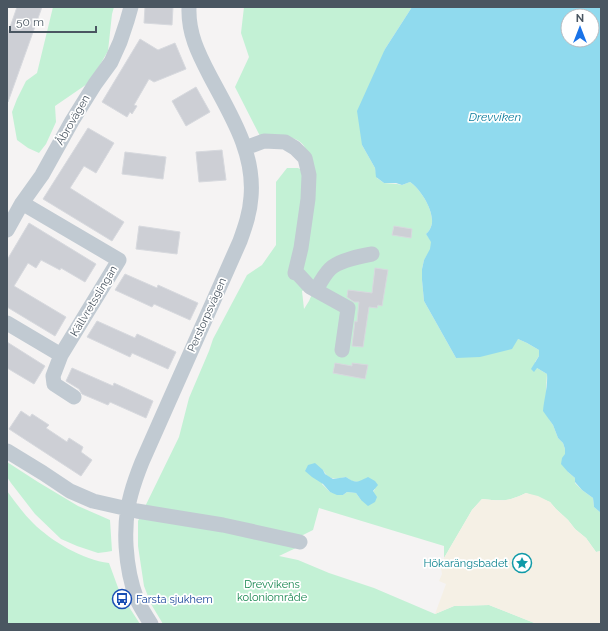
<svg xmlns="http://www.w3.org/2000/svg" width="608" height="631" viewBox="0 0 608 631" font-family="Raleway,sans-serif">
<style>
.green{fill:#c3f1d5;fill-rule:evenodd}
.sand{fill:#f5f0e5}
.water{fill:#90daee;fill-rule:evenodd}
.building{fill:#cdcfd5;stroke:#d7d9de}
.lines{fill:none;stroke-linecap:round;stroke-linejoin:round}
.minor{stroke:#c1cad2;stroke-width:15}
.labels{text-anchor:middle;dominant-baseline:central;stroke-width:3.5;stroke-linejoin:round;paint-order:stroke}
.street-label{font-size:11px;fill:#4a5661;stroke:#fff}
.culture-label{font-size:11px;fill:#0d838f;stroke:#fff;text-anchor:end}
.park-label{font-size:11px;fill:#17864f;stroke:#fff}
.transit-label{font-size:11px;fill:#164399;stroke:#fff;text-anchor:start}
.water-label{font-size:12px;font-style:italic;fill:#0c7c9b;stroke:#fff}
</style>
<rect width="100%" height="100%" fill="#f5f3f3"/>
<path class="green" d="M 53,7 L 114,7 L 112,14 L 108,51 L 90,82 L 55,106 L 56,122 L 46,144 L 39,153 L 28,148 L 17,140 L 12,112 L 17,99 L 26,81 L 37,73 Z
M 244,7 L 412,7 L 385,49 L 362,145 L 375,168 L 377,178 L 384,183 L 397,184 L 402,185 L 410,182 C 421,189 438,216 430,229 C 429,231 427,233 426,234 L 431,241 L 431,249 L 424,260 L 422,269 L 422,280 L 424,301 L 456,358 L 518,339 L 527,343 L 539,350 L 539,356 L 535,362 L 537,368 L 547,374 L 546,390 L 549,419 L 553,425 L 558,438 L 563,443 L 565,449 L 565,454 L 568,472 L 575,478 L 575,483 L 582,490 L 593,498 L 594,507 L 601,513 L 601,551 L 596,552 L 586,538 L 575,529 L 568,520 L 556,509 L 550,502 L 526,493 C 507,502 502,501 482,499 L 472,510 L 444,558 L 444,546 L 319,508 L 313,530 L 301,536 L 298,547 L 279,556 L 298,560 L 329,573 L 374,588 L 435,614 L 454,606 L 489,605 L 537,624 L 163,624 L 151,604 L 144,586 L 138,546 L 138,521 L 179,437 L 189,398 L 209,351 L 213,339 L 247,275 L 262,265 L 276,245 L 276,182 L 287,168 L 298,168 L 311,175 C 309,167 309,158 306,150 C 300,133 274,136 260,136 L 235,87 L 249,57 L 241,33 ZM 319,278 L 309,301 L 304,309 L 302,291 L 310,286 ZM 323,470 C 329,481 336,479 346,477 L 352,481 L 359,482 L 375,489 L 373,492 L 361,500 L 356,493 L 347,492 L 343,495 L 330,492 L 322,484 Z
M 7,462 L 38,482 L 78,506 L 110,520 L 112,551 L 106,552 L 98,553 L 77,546 L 61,539 L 35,514 L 11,483 L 7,477 Z
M 7,491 C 15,502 23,513 33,523 C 51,541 83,560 109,563 L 120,593 L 140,624 L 7,624 Z"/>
<path class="sand" d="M 526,493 L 538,496 L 550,502 L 556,509 L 568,520 L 575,529 L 586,538 L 596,552 L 601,551 L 601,624 L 537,624 L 489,605 L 454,606 L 435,614 L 446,584 L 439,581 L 442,574 L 441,568 L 444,558 L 472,510 L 482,499 C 502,501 507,502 526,493 Z"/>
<path class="water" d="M 412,7 L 601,7 L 601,513 L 594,507 L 593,498 L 582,490 L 575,482 L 575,478 L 568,472 L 561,464 L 562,458 L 565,454 L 565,449 L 563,443 L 558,438 L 553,425 L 543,411 C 544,399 548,387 547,374 L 537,368 L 534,372 L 531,369 L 539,356 L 539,350 L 527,343 L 518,339 L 512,349 L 480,357 L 456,358 L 424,301 L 422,280 L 422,269 L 424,260 L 430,249 L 431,242 L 426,234 C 427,233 429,231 430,229 C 438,216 421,189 410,182 L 402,185 L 396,183 L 384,183 L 376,177 L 375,168 L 362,145 L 357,111 L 385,49 ZM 568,16 L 592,16 L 592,40 L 568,40 Z
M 315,463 L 323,470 L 325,474 L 333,479 L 346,477 C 356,484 358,482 368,477 L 375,481 L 378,485 L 373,491 L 377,497 L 375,502 L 368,506 L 361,500 L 356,493 L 347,492 L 343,495 L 337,495 L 330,492 L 323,484 L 312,477 L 305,471 L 308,465 Z"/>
<path class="building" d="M 17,7 L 42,7 L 8,102 L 7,102 L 7,36 Z
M 145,7 L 173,7 L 172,25 L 144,23 Z
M 140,39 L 158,50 L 175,43 L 186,69 L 154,82 L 149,79 L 134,105 L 137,106 L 132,114 L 130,112 L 127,117 L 102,102 Z
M 196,87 L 210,112 L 186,126 L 172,101 Z
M 88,128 L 114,143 L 96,173 L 84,166 L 70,188 L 124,222 L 112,241 L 43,199 Z
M 222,150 L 226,180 L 199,182 L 196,152 Z
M 125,152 L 166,157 L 163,179 L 122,174 Z
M 29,223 L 96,264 L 85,282 L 61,268 L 60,270 L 41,260 L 36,268 L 28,263 L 14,286 L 66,317 L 55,336 L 7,307 L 7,260 Z
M 139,226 L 180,232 L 177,254 L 136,249 Z
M 394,226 L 412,229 L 411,238 L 392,235 Z
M 375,268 L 388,270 L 382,306 L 378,305 L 377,308 L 369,307 L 363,347 L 352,346 L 355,321 L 357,322 L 359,302 L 354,302 L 347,297 L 348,290 L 372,293 Z
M 125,274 L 157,288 L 158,285 L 198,303 L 190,320 L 154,304 L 152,307 L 115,290 Z
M 97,321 L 135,338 L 137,334 L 176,352 L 168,369 L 132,353 L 130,357 L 87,337 Z
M 7,342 L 45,366 L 34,384 L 7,368 Z
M 335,363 L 352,366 L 352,363 L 368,365 L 365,379 L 333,373 Z
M 72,368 L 113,386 L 114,383 L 153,401 L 146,418 L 110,402 L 108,405 L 82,394 L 79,389 L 66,381 Z
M 21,411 L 30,417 L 32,414 L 49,425 L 46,428 L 67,442 L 69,438 L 83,447 L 81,452 L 92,460 L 81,476 L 9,429 Z"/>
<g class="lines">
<path class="minor" d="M 245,148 L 264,141 L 285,142 L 295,148 L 305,158 L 309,175 L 308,199 L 301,248 L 295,273 L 298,274 L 310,287 L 348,308 L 342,350
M 22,203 L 119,260 L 61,355 L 53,376 L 54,384 L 74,397
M 7,230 L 22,203 L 42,175 L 72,121 L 95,84 L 111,62 L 120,42 L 127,21 L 131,7
M 316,290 C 320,283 324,275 330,269 C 339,260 361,256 372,254
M 7,323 L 61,355
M 7,451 L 43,473 L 70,491 L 93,501 L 137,511 L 223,525 L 300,542
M 151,624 C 146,616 141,608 137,600 C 125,568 122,526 131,494 C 134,483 138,472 142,462 L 240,241 C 245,227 250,213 251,197 C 255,152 230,114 210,76 C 198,53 188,33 189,7"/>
</g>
<defs>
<g id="sight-ring" transform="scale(1)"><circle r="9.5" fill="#fff" stroke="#0f9aa8" stroke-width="1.5"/><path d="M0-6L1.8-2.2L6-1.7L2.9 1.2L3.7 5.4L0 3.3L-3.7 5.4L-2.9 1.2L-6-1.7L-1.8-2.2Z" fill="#0f9aa8"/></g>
<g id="bus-ring" transform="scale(1)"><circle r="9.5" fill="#fff" stroke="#1a4fb4" stroke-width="1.5"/><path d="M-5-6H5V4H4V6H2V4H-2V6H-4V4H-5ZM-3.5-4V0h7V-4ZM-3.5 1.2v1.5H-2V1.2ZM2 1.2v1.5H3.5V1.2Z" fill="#1a4fb4"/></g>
</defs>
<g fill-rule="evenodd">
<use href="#sight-ring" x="522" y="563"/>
<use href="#bus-ring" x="122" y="599"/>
</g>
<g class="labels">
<g class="street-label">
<text transform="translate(73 120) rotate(-60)">Åbrovägen</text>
<text transform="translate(94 301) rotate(-59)">Källvretsslingan</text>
<text transform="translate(207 315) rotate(-66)">Perstorpsvägen</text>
</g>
<g class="culture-label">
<text x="508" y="563">Hökarängsbadet</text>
</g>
<g class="park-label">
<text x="272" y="584">Drevvikens<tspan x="272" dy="13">koloniområde</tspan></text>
</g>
<g class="transit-label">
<text x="136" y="599">Farsta sjukhem</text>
</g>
<g class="water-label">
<text x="495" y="117">Drevviken</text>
</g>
</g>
<rect width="608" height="631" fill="none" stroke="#4a5661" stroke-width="16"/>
<g transform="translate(580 28)"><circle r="19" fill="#ffffff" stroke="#b7bbc0"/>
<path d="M0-3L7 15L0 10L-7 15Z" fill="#1a73e8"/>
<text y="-6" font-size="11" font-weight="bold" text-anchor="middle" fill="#4a5661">N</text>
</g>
<path d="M10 26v6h86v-6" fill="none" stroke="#4a5661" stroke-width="2"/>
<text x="16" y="26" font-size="12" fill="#4a5661" stroke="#ffffff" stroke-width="3" paint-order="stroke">50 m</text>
</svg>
